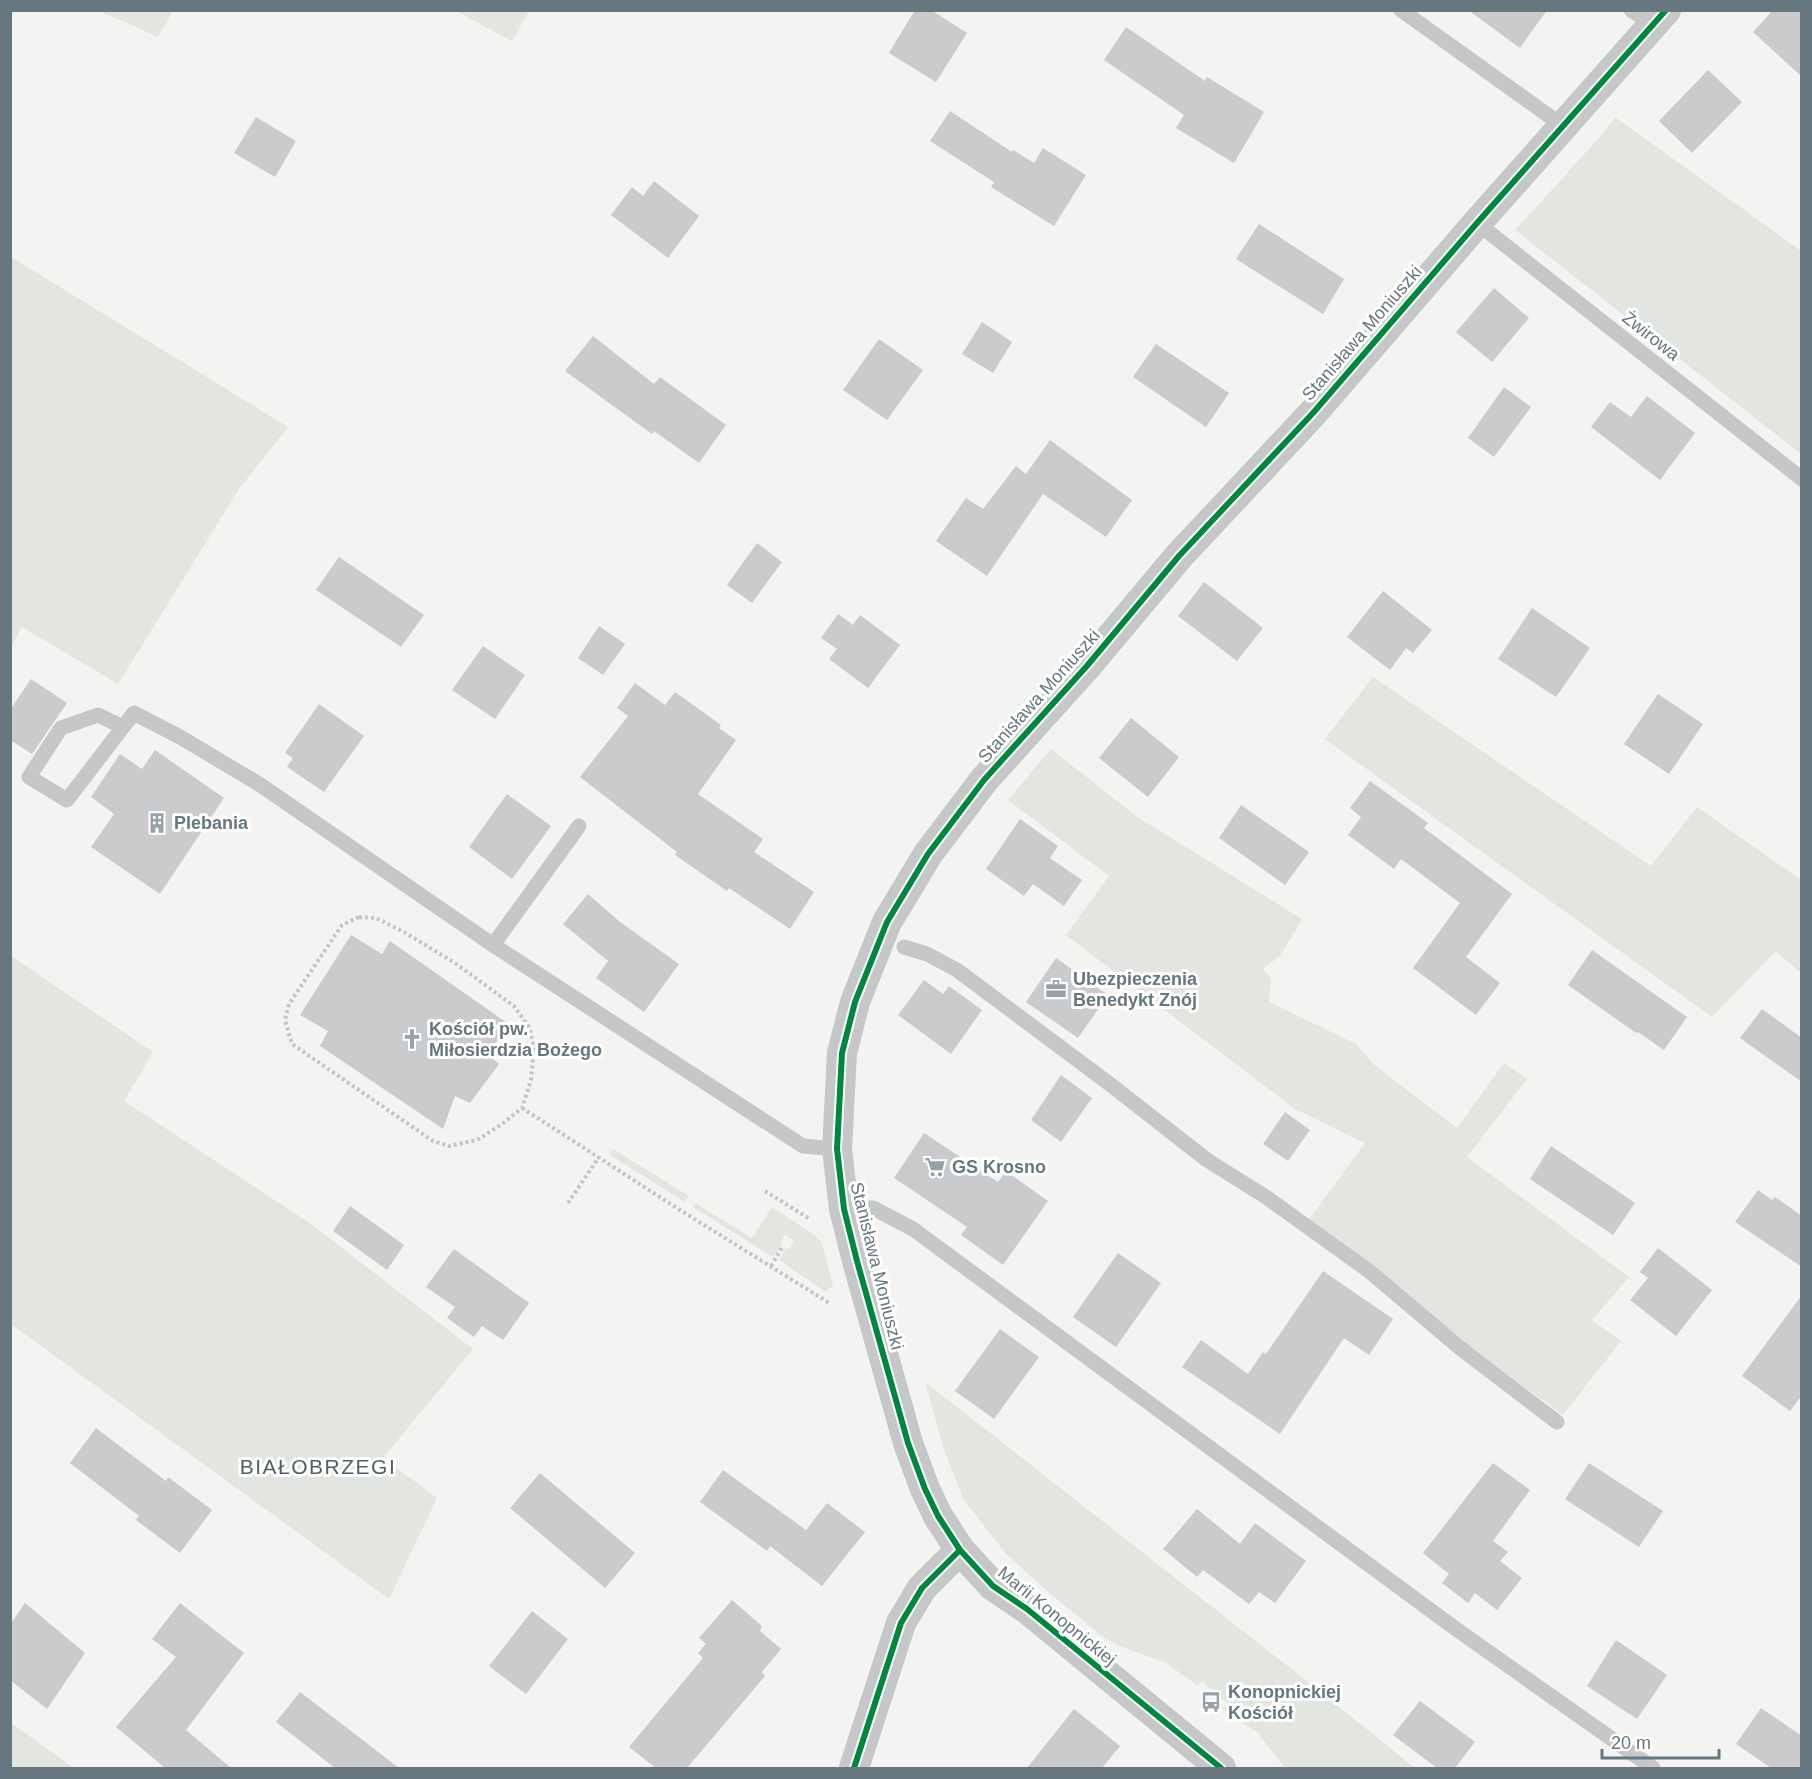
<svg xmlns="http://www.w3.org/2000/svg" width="1812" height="1779" viewBox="0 0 1812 1779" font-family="Helvetica,sans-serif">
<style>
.green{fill:#e2e5e0}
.building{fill:#cacbcc}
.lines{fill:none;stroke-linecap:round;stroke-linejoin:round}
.path{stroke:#c4c5c6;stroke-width:4;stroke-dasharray:3 3;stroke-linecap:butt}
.lane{stroke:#c6c8c8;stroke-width:15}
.street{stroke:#c6c8c8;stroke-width:30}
.cycleway-casing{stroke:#fff;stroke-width:10}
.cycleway{stroke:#00873e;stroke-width:6}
.labels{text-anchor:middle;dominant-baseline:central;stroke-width:6;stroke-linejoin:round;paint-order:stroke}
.street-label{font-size:18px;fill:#66777f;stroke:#fff}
.poi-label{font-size:18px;font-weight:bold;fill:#66777f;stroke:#fff;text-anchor:start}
.quarter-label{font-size:21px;letter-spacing:1.5px;fill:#535f65;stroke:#fff}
</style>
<rect width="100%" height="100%" fill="#f3f3f2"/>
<path class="green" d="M 100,11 L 173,10 L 173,11 L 158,37 Z
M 456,11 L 529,10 L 529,11 L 512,41 Z
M 1615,117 L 1801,251 L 1801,454 L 1515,230 L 1600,137 Z
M 11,257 L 288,427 L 239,489 L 118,684 L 22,627 L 11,648 Z
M 1373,677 L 1651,866 L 1697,807 L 1801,880 L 1801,973 L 1776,951 L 1712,1017 L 1325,739 Z
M 1051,749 L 1136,816 L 1302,919 L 1281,955 L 1263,969 L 1271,979 L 1269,1002 L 1356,1044 L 1373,1064 L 1457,1128 L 1504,1063 L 1527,1079 L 1467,1157 L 1629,1277 L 1592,1320 L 1621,1341 L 1563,1415 L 1305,1225 L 1365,1143 L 1295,1109 L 1066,935 L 1109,876 L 1008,800 Z
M 11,956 L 153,1052 L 124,1101 L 311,1224 L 473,1349 L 383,1458 L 437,1498 L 389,1599 L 11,1324 Z
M 613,1149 L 689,1196 L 685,1202 L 610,1155 Z
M 695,1203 L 752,1238 L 772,1207 L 816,1236 L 822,1243 L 833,1286 L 826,1291 L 823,1290 L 779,1260 L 787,1248 L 789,1249 L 794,1241 L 785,1235 L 780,1243 L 782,1244 L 773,1257 L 693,1207 Z
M 925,1382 L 1303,1678 L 1415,1768 L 1285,1768 L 1257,1732 L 1222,1709 L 1227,1703 L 1202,1681 L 1197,1685 L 1166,1663 L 1117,1645 L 1102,1636 L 1047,1591 L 1006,1554 L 964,1500 L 944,1450 Z
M 10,1723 L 11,1723 L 74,1768 L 11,1768 Z"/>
<path class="building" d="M 915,10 L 931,10 L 967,33 L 936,82 L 889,53 Z
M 1468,10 L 1547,10 L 1520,48 Z
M 1773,10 L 1802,10 L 1802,77 L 1753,32 Z
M 1126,27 L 1205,81 L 1207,77 L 1264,112 L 1234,163 L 1176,128 L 1184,115 L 1104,60 Z
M 1708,70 L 1742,102 L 1692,153 L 1659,121 Z
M 950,111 L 1012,152 L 1013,150 L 1034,163 L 1043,148 L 1086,175 L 1054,226 L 991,187 L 994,182 L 930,141 Z
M 256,117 L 296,141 L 275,177 L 234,153 Z
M 654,181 L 699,216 L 668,258 L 611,215 L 632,187 L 643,196 Z
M 1259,224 L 1344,279 L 1323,314 L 1236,259 Z
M 1494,288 L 1529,318 L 1492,362 L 1456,332 Z
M 982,322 L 1012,342 L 993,373 L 962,354 Z
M 593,336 L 654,384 L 660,377 L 726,425 L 699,463 L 654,431 L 652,434 L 565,371 Z
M 879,339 L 923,370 L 887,420 L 843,390 Z
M 1156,344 L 1229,393 L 1206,427 L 1133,377 Z
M 1504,387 L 1531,407 L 1494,457 L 1468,438 Z
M 1647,396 L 1695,433 L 1660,480 L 1591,427 L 1610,402 L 1631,417 Z
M 1050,440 L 1132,500 L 1106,537 L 1043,494 L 987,576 L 936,541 L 966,498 L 983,509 L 1016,466 L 1026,474 Z
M 757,543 L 782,562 L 752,603 L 727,585 Z
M 339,557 L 424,615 L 401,647 L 316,590 Z
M 1204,582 L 1263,628 L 1237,661 L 1178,616 Z
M 1383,591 L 1432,630 L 1413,653 L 1406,648 L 1390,670 L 1347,637 Z
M 1532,608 L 1590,648 L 1556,697 L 1498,659 Z
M 838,614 L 853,625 L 860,615 L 900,645 L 868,688 L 829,659 L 837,649 L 821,638 Z
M 599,626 L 625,644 L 603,675 L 578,658 Z
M 483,646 L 525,675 L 495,719 L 452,690 Z
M 31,679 L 67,703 L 32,754 L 10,740 L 10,710 Z
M 635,683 L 665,705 L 675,692 L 721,725 L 719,728 L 736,740 L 698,794 L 763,839 L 754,852 L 814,892 L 790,929 L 729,888 L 727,891 L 675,855 L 677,852 L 580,777 L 628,716 L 617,708 Z
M 1658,694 L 1703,724 L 1669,774 L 1624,744 Z
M 319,704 L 364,736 L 324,792 L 287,767 L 293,758 L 285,753 Z
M 1131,718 L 1179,757 L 1148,797 L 1099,758 Z
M 155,750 L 224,798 L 160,894 L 91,847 L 114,814 L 91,797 L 120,754 L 142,769 Z
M 1370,781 L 1428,823 L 1424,828 L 1512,894 L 1466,957 L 1500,983 L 1476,1015 L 1413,968 L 1460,903 L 1401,859 L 1394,869 L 1348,835 L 1361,817 L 1350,808 Z
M 507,794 L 551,826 L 512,879 L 469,847 Z
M 1241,805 L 1309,852 L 1285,885 L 1219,838 Z
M 1020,819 L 1058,846 L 1050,858 L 1082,880 L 1064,906 L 1033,884 L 1024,896 L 986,869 Z
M 588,894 L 620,922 L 679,964 L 644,1012 L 596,978 L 608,961 L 563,924 Z
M 351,935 L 382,954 L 390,941 L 513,1027 L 485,1052 L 499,1064 L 470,1103 L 455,1096 L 443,1129 L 320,1046 L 328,1031 L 300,1015 Z
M 1592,950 L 1687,1017 L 1664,1050 L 1638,1032 L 1636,1033 L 1568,985 Z
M 1056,958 L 1108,995 L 1078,1038 L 1026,1002 Z
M 924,980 L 943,994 L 949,986 L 982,1010 L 951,1054 L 898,1015 Z
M 1762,1009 L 1802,1038 L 1802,1082 L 1740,1038 Z
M 1061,1075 L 1092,1098 L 1061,1142 L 1031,1120 Z
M 1285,1112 L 1310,1130 L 1288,1161 L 1263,1144 Z
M 924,1133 L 998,1182 L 1006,1171 L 1048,1201 L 1003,1265 L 961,1235 L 967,1227 L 894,1178 Z
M 1551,1146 L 1635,1203 L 1613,1235 L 1530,1179 Z
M 1758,1190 L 1772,1200 L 1775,1197 L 1802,1216 L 1802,1267 L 1735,1222 Z
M 350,1206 L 404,1245 L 387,1270 L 333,1231 Z
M 1658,1248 L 1712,1290 L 1676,1336 L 1630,1300 L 1648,1278 L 1640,1272 Z
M 454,1249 L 529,1303 L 503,1340 L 482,1326 L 474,1337 L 447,1318 L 455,1307 L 426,1287 Z
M 1118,1253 L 1161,1283 L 1116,1347 L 1073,1317 Z
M 1323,1271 L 1393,1319 L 1369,1355 L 1344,1338 L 1280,1434 L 1182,1367 L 1201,1340 L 1248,1374 L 1263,1352 L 1266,1354 Z
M 1802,1295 L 1802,1395 L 1790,1411 L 1742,1376 Z
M 1000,1329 L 1039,1357 L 994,1419 L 955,1391 Z
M 96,1428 L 166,1481 L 168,1477 L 212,1510 L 180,1553 L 136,1520 L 139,1516 L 70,1463 Z
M 1493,1463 L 1530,1490 L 1493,1541 L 1508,1552 L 1500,1561 L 1522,1578 L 1497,1610 L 1475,1593 L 1468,1603 L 1442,1583 L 1449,1574 L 1423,1553 Z
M 1589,1463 L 1663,1511 L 1639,1547 L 1565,1499 Z
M 723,1470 L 806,1530 L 827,1503 L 865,1532 L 822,1586 L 770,1546 L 767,1551 L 700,1502 Z
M 540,1473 L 635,1553 L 605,1588 L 510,1508 Z
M 1197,1509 L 1240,1544 L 1255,1523 L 1306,1561 L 1275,1603 L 1259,1592 L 1249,1604 L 1203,1570 L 1197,1577 L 1163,1549 Z
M 732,1600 L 762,1626 L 760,1631 L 781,1649 L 762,1672 L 765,1676 L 687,1768 L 656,1768 L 629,1747 L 703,1658 L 698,1653 L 706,1644 L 699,1638 Z
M 25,1603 L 85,1653 L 47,1709 L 10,1680 L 10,1625 Z
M 180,1603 L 244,1653 L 186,1730 L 231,1768 L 165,1768 L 116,1727 L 176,1657 L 152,1639 Z
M 532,1611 L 568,1639 L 526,1694 L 489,1666 Z
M 1616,1640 L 1667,1675 L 1637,1719 L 1587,1686 Z
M 300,1692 L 364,1741 L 399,1768 L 335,1768 L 276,1722 Z
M 1420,1701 L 1475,1742 L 1455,1768 L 1437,1768 L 1393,1735 Z
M 1761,1708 L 1802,1736 L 1802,1768 L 1771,1768 L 1736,1744 Z
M 1074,1709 L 1120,1746 L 1102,1768 L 1027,1768 Z"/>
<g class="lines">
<path class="path" d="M 359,917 L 376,918 L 404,932 L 455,963 L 514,1006 L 529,1027 L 534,1047 L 531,1080 L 522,1108 L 502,1124 L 477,1140 L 449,1146 L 433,1141 L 292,1044 L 285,1020 L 289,1004 L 342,925 Z
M 522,1108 L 680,1210 L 831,1304
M 765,1191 L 810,1219
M 568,1203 L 599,1157
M 771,1266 L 783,1246"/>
<path class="lane" d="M 1401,10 L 1563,126
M 1631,10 L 1654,25
M 1477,223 L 1802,479
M 123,727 L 67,800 L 29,777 L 61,728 L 98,715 L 123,727 L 134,713 L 180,737 L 259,784 L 493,945 L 803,1146 L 837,1149
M 493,945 L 579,826
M 904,947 L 927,954 L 957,970 L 1111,1085 L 1207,1160 L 1266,1197 L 1369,1271 L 1460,1348 L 1557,1422
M 844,1209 L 873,1208 L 913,1229 L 1456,1629 L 1653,1768"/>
<path class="street" d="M 854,1768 L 901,1623 L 922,1588 L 960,1550
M 1221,1768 L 1027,1609 L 993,1586 L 960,1550 L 938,1516 L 925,1489 L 908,1443 L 857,1261 L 844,1209 L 837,1149 L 842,1053 L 855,1002 L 887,922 L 928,854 L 984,780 L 1086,667 L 1179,556 L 1313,413 L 1477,223 L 1666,10"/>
<g class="cycleway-casing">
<path id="cycleway" d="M 854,1768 L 901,1623 L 922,1588 L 960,1550
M 1221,1768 L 1027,1609 L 993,1586 L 960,1550 L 938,1516 L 925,1489 L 908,1443 L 857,1261 L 844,1209 L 837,1149 L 842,1053 L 855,1002 L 887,922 L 928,854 L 984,780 L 1086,667 L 1179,556 L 1313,413 L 1477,223 L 1666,10"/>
</g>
<use href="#cycleway" class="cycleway"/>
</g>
<defs>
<g id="building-bare" transform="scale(1.62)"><path d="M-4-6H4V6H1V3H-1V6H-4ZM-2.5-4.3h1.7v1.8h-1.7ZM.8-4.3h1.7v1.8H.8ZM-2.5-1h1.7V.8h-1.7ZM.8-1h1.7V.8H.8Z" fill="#97a2a7" stroke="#fff" stroke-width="2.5" paint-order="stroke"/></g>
<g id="office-bare" transform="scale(1.62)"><path d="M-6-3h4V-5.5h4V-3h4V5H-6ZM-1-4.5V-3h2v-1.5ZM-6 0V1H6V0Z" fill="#97a2a7" stroke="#fff" stroke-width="2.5" paint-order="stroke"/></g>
<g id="church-bare" transform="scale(1.62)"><path d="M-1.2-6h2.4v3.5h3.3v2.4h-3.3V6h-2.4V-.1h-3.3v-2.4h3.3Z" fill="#97a2a7" stroke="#fff" stroke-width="2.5" paint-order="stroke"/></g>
<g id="supermarket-bare" transform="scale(1.62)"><path d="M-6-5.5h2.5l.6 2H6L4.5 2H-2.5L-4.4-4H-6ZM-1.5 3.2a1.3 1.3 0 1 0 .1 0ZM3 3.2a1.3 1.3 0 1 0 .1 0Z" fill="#97a2a7" stroke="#fff" stroke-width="2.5" paint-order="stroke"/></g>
<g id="bus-bare" transform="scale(1.62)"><path d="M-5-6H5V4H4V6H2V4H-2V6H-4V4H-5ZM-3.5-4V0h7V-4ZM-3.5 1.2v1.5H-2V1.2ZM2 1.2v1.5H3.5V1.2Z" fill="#97a2a7" stroke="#fff" stroke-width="2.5" paint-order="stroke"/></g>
</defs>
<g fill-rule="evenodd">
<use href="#building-bare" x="157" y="823"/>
<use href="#office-bare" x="1056" y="989"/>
<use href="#church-bare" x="412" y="1039"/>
<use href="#supermarket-bare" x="935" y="1167"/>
<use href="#bus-bare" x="1211" y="1702"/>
</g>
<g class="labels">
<g class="street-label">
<text transform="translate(1362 333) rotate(-49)">Stanisława Moniuszki</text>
<text transform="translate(1651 336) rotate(38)">Żwirowa</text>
<text transform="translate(1039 696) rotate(-48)">Stanisława Moniuszki</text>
<text transform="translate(877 1266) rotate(76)">Stanisława Moniuszki</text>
<text transform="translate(1057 1616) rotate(39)">Marii Konopnickiej</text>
</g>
<g class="poi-label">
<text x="174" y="823">Plebania</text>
<text x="1073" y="979">Ubezpieczenia<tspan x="1073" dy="21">Benedykt Znój</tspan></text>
<text x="429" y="1029">Kościół pw.<tspan x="429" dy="21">Miłosierdzia Bożego</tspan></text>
<text x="952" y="1167">GS Krosno</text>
<text x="1228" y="1692">Konopnickiej<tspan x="1228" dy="21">Kościół</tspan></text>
</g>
<g class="quarter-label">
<text x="318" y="1466">BIAŁOBRZEGI</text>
</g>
</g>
<rect width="1812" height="1779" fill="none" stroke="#66777f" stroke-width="24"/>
<path d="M1602 1749v9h117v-9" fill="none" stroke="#66777f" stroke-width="3"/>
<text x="1611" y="1749" font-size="18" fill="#66777f" stroke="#ffffff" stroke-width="4.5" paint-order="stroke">20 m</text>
</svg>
